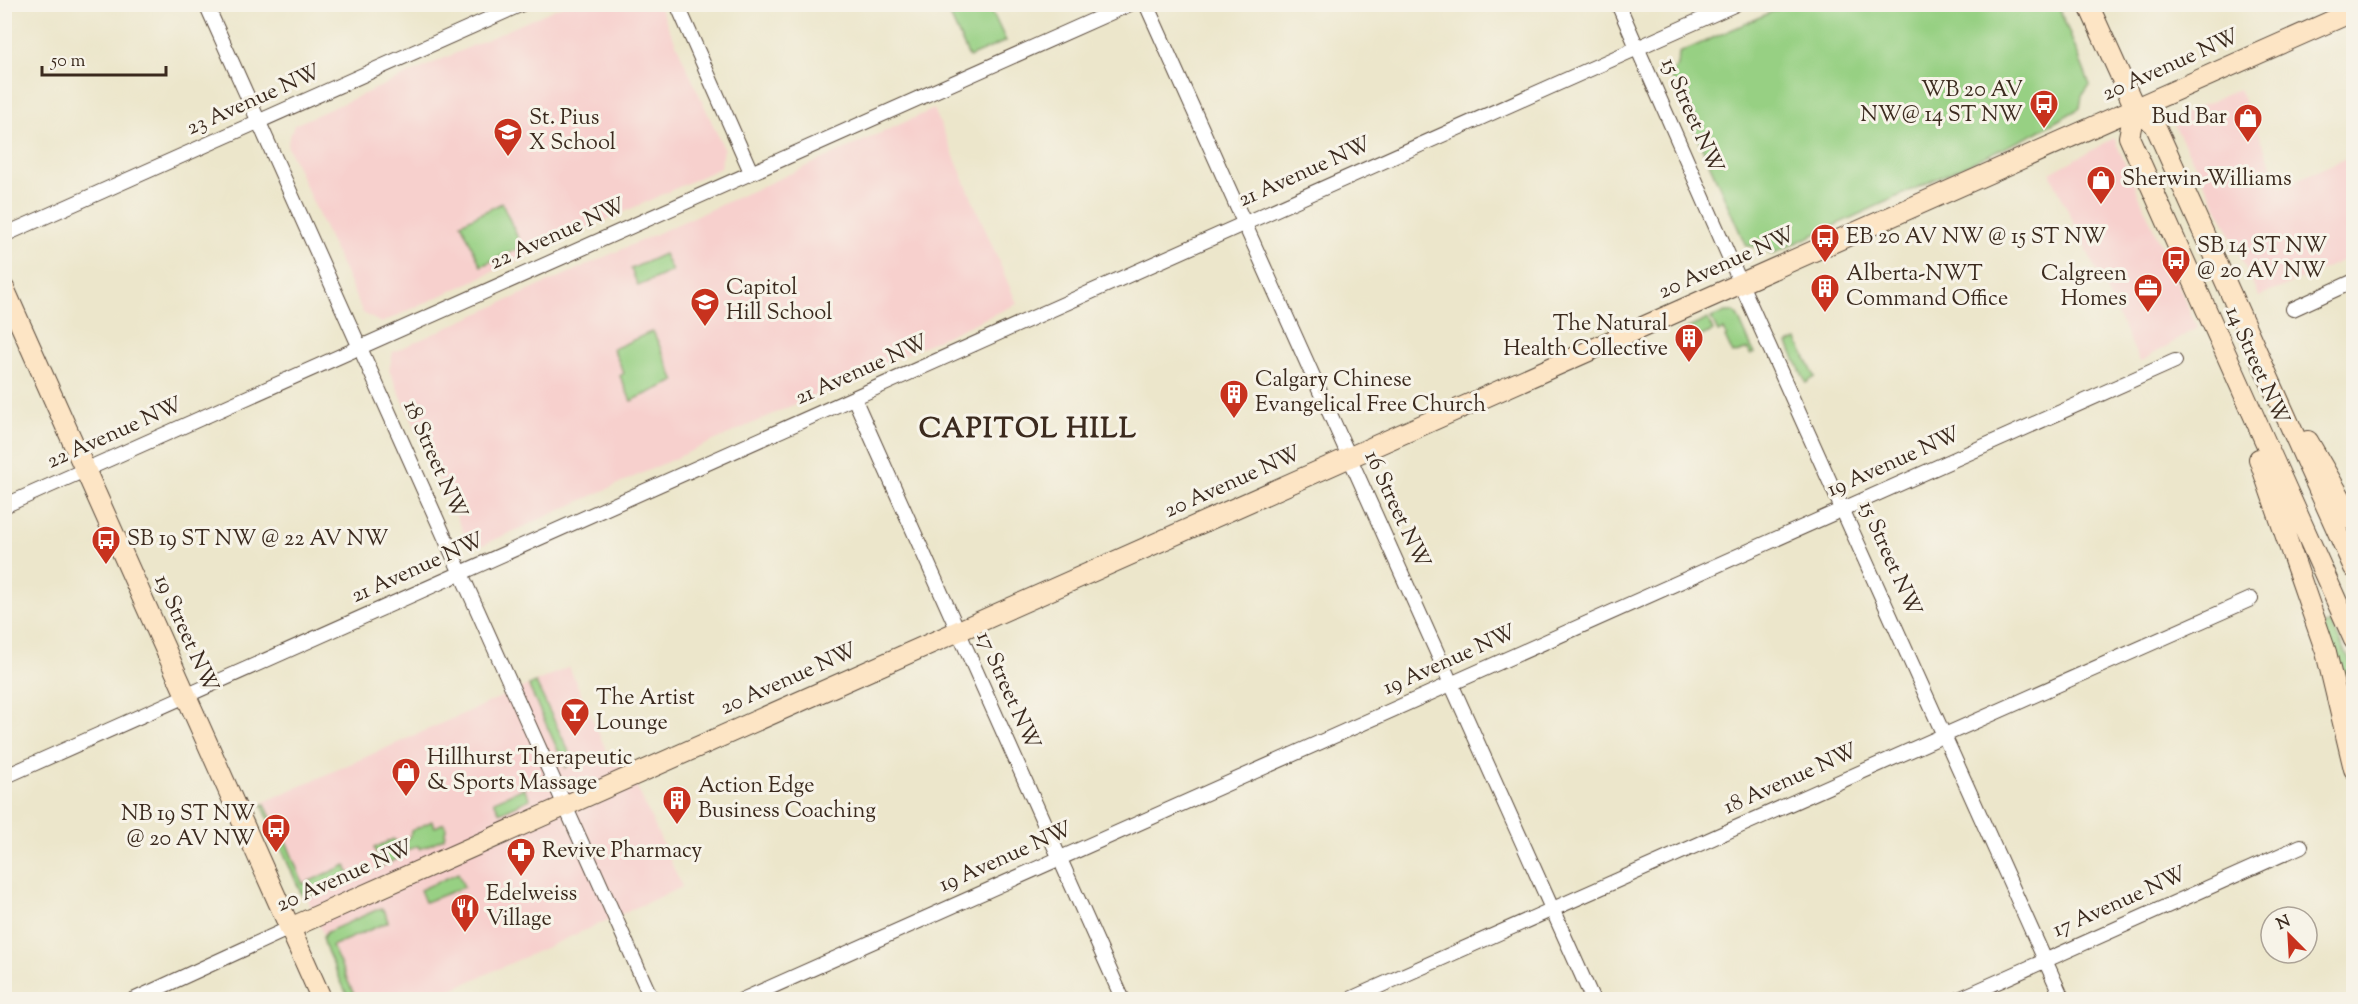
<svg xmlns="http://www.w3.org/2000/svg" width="2358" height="1004" viewBox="0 0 2358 1004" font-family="'Sorts Mill Goudy',serif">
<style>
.built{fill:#f7d0cd}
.green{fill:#97d083;stroke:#697d50;stroke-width:1.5}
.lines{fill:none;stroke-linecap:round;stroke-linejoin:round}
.street-casing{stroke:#564638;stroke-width:16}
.secondary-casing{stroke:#564638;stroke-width:22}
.street{stroke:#fff;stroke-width:14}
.secondary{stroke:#fde5c5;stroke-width:20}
.labels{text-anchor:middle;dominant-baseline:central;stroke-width:6;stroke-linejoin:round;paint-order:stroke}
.street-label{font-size:22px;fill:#3b2a1e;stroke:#f7f3e8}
.poi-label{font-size:22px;fill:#3b2a1e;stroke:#f7f3e8;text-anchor:start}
.district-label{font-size:28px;font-weight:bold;letter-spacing:1.5px;fill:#3b2a1e;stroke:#f7f3e8}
</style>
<rect width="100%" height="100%" fill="#f7f3e8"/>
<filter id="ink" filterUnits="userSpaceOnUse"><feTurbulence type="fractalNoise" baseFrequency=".0167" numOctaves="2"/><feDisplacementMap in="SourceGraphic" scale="12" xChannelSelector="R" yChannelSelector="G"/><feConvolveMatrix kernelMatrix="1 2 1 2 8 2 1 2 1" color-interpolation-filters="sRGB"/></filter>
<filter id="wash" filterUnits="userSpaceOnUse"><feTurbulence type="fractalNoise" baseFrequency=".008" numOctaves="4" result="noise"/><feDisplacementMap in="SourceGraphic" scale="24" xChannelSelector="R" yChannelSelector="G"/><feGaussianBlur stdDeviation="1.35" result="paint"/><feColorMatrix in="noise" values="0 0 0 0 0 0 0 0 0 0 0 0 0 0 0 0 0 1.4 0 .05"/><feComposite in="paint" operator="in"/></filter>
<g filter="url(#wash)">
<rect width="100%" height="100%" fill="#ece6cb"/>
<path class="built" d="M 658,4 L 724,149 L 720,168 L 381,323 L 363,313 L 287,145 L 294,125 L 564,5 Z
M 2239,89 L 2281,187 L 2353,155 L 2353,256 L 2259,297 L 2221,214 L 2171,119 Z
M 934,109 L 1017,304 L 483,545 L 468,542 L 389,370 L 393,352 Z
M 2114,138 L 2197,328 L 2140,362 L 2050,173 Z
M 569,667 L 612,763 L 624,758 L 682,887 L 430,999 L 352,999 L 264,802 Z"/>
<path class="green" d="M 945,5 L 989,5 L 1006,41 L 969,57 Z
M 2058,5 L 2090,85 L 2082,96 L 2080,108 L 2032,135 L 1772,254 L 1760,247 L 1746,246 L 1670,75 L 1678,66 L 1679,53 L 1787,5 Z
M 502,203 L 522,247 L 481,266 L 461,223 Z
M 664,254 L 672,271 L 638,286 L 631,269 Z
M 1725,312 L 1734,312 L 1738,317 L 1754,353 L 1750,354 L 1748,349 L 1733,354 L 1725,337 L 1727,336 L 1724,329 L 1718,332 L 1711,318 Z
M 1708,319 L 1713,331 L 1682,344 L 1677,333 Z
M 653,331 L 675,381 L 631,401 L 620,376 L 624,373 L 613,349 Z
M 1797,340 L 1815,377 L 1806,383 L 1788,344 Z
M 2331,623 L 2353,668 L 2353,736 L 2323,626 Z
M 536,683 L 572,758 L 566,768 L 530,689 L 529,685 Z
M 524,788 L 530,799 L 500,813 L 494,801 Z
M 265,804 L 272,820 L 277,818 L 303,884 L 346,865 L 351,880 L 315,895 L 302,895 L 262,805 Z
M 432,821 L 435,827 L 444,823 L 446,828 L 444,838 L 420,849 L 418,846 L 398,854 L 399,858 L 382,866 L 374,848 L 393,839 L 399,843 C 405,841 411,838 411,831 Z
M 458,873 L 464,887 L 425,902 L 420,890 Z
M 381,908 L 385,912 L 388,922 L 332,946 L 356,999 L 349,999 L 323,942 L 323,937 L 327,932 Z"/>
</g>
<g filter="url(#ink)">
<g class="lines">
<g class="street-casing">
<path id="street" d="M 206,4 L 652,1000
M 677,4 L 751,172
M 1146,4 L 1593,1000
M 1618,4 L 1741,284 L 2063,1000
M 4,235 L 522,4
M 2293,309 L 2354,281
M 854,398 L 1123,1000
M 4,506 L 1130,4
M 4,777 L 1736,4
M 133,1000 L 290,928
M 742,1000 L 2175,361
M 1348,1000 L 2251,599
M 1957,1000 L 2301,846"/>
</g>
<g class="secondary-casing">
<path id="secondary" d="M 2088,4 L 2135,108 L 2155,125 L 2354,568
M 2135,108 L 2129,137 L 2354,640
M 4,288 L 322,1000
M 2308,441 L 2354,521
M 2259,459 L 2326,652 L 2354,769
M 290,928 L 2354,11"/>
</g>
<use href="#street" class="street"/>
<use href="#secondary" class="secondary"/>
</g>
</g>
<defs>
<g id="bus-pin" transform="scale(1.5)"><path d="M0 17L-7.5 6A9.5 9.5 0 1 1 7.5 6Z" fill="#c8321e" stroke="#f7f3e8"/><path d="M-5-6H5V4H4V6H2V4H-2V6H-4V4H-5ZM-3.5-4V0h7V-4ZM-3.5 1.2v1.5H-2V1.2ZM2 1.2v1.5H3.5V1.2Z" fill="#fff"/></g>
<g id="shop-pin" transform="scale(1.5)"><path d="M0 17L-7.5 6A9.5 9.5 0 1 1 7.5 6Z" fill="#c8321e" stroke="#f7f3e8"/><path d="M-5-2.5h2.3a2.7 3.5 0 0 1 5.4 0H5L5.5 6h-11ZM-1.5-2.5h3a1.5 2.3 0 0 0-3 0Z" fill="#fff"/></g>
<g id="school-pin" transform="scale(1.5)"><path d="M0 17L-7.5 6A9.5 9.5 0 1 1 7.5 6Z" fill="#c8321e" stroke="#f7f3e8"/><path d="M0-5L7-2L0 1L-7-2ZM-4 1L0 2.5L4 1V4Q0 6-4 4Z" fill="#fff"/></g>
<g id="building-pin" transform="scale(1.5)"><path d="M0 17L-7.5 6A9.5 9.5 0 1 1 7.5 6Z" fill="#c8321e" stroke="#f7f3e8"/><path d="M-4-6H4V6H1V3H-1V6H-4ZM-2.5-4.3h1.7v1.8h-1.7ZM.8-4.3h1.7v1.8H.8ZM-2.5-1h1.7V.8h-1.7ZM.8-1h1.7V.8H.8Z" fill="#fff"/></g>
<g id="office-pin" transform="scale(1.5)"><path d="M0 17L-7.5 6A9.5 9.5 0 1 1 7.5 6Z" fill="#c8321e" stroke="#f7f3e8"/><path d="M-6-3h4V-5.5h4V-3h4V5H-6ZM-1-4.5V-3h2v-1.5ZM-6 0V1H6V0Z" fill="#fff"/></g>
<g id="bar-pin" transform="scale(1.5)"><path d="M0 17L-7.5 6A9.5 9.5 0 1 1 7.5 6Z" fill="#c8321e" stroke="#f7f3e8"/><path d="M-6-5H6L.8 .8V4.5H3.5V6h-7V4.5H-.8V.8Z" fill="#fff"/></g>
<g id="pharmacy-pin" transform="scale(1.5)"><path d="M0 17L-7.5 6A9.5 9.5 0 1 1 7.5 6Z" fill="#c8321e" stroke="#f7f3e8"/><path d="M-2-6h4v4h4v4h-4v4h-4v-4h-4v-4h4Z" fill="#fff"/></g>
<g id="restaurant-pin" transform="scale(1.5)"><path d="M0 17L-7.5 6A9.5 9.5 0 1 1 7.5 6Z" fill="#c8321e" stroke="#f7f3e8"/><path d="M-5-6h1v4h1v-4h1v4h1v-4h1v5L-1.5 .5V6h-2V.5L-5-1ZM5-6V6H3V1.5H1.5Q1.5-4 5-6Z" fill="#fff"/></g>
</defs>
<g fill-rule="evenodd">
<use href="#bus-pin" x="2044" y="104"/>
<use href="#shop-pin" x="2248" y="118"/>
<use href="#school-pin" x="508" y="132"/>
<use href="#shop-pin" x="2101" y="180"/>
<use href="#bus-pin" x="1825" y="238"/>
<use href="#bus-pin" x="2176" y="260"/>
<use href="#building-pin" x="1825" y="288"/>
<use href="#office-pin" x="2148" y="288"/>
<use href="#school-pin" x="705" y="302"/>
<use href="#building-pin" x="1689" y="338"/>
<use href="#building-pin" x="1234" y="394"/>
<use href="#bus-pin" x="106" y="540"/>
<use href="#bar-pin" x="575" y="712"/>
<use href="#shop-pin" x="406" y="772"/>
<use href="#building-pin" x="677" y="800"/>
<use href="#bus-pin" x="276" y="828"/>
<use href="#pharmacy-pin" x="521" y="852"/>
<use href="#restaurant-pin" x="465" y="908"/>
</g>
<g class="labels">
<g class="street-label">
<text transform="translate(2171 66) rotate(-24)">20 Avenue NW</text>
<text transform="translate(254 101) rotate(-24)">23 Avenue NW</text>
<text transform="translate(1691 116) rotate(66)">15 Street NW</text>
<text transform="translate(1305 173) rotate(-24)">21 Avenue NW</text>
<text transform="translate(558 235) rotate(-24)">22 Avenue NW</text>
<text transform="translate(1727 264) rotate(-24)">20 Avenue NW</text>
<text transform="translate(2256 366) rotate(66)">14 Street NW</text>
<text transform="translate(862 371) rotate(-24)">21 Avenue NW</text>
<text transform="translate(115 434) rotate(-24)">22 Avenue NW</text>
<text transform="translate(434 460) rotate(66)">18 Street NW</text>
<text transform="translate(1894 463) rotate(-24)">19 Avenue NW</text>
<text transform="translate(1233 483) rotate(-24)">20 Avenue NW</text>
<text transform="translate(1396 510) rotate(65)">16 Street NW</text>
<text transform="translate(1889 559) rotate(66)">15 Street NW</text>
<text transform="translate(418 569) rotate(-24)">21 Avenue NW</text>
<text transform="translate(185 634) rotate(66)">19 Street NW</text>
<text transform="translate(1450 661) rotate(-24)">19 Avenue NW</text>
<text transform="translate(789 680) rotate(-24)">20 Avenue NW</text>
<text transform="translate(1007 691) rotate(66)">17 Street NW</text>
<text transform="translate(1791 780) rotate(-24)">18 Avenue NW</text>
<text transform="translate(1006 858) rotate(-24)">19 Avenue NW</text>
<text transform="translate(345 877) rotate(-24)">20 Avenue NW</text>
<text transform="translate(2120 903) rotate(-24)">17 Avenue NW</text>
</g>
<g class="poi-label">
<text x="2023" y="91" text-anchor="end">WB 20 AV<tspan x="2023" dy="25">NW@ 14 ST NW</tspan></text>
<text x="2227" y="118" text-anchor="end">Bud Bar</text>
<text x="529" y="119">St. Pius<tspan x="529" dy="25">X School</tspan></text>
<text x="2122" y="180">Sherwin-Williams</text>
<text x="1846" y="238">EB 20 AV NW @ 15 ST NW</text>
<text x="2197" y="247">SB 14 ST NW<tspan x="2197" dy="25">@ 20 AV NW</tspan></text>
<text x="1846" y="275">Alberta-NWT<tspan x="1846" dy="25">Command Office</tspan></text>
<text x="2127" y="275" text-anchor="end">Calgreen<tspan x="2127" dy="25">Homes</tspan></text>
<text x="726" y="289">Capitol<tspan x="726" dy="25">Hill School</tspan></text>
<text x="1668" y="325" text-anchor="end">The Natural<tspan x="1668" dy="25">Health Collective</tspan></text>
<text x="1255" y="381">Calgary Chinese<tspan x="1255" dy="25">Evangelical Free Church</tspan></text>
<text x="127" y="540">SB 19 ST NW @ 22 AV NW</text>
<text x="596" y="699">The Artist<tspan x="596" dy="25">Lounge</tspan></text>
<text x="427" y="759">Hillhurst Therapeutic<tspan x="427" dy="25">&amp; Sports Massage</tspan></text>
<text x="698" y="787">Action Edge<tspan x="698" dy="25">Business Coaching</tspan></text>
<text x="255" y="815" text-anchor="end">NB 19 ST NW<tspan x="255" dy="25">@ 20 AV NW</tspan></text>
<text x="542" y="852">Revive Pharmacy</text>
<text x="486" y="895">Edelweiss<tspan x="486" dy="25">Village</tspan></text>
</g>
<g class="district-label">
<text x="1028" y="430">CAPITOL HILL</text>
</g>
</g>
<rect width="2358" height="1004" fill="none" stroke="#f7f3e8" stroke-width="24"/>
<g transform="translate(2289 935) rotate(336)"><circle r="28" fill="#f7f3e8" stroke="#aca397" stroke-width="1.5"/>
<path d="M0-4.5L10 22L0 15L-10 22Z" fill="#c8321e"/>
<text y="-9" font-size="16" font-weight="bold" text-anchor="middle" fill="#3b2a1e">N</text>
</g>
<path d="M42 66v9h124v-9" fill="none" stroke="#3b2a1e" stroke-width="3"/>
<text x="51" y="66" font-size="18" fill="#3b2a1e" stroke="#f7f3e8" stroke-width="4.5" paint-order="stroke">50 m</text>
</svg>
